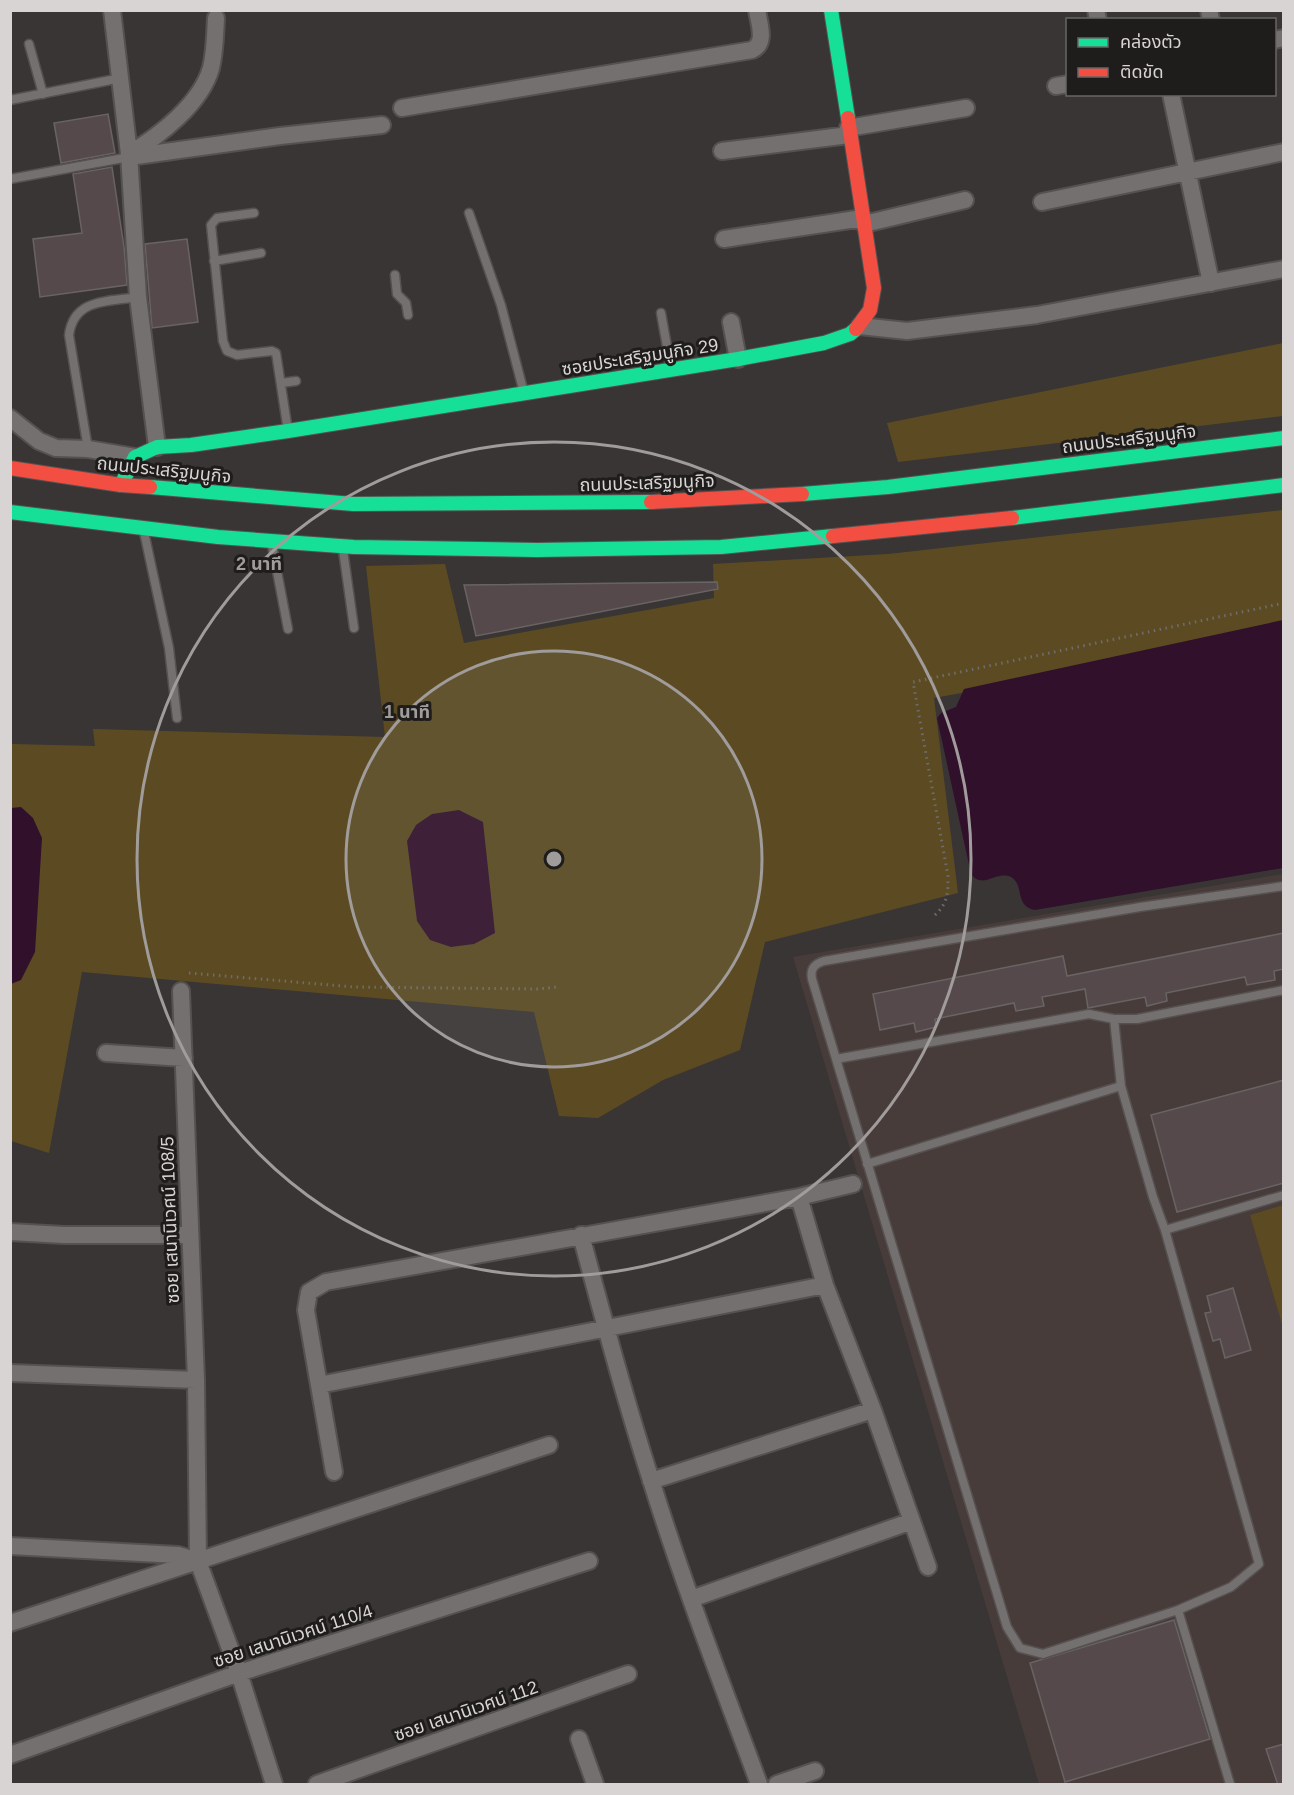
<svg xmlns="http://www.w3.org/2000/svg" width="1294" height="1795" viewBox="0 0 1294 1795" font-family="Helvetica,'Noto Sans Thai',sans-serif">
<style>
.built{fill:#483c3a}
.green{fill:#5c4b22}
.water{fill:#31102b}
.building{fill:#56494c;stroke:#686464;stroke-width:1.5}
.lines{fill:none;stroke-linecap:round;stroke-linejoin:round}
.lane-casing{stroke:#555150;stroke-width:11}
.street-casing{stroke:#555150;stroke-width:20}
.fast-casing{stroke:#555150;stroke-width:16}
.jam-casing{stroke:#555150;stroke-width:16}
.path{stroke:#6f6d6c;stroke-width:3;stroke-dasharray:1.5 4.5;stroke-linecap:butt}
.lane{stroke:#747070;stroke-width:8}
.street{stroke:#747070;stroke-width:16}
.fast{stroke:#16e098;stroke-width:14}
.jam{stroke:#f24e42;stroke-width:14}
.ring{fill:none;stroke:#a09c9b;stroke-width:3}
.labels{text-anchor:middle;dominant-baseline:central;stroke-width:6;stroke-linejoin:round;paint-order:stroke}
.street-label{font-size:18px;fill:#d8d4d3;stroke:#1f1d1c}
.centre{fill:#a09c9b;stroke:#1f1d1c;stroke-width:3}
.ring-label{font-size:18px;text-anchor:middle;font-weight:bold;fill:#a09c9b;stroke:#1f1d1c;stroke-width:6;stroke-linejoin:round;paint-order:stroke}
</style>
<rect width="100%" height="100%" fill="#393534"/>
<path class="built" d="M 1283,874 L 1283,1205 L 1250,1215 L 1283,1328 L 1283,1784 L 1039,1784 L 793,957 Z"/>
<path class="green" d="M 1283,343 L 1283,416 L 898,462 L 887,423 Z
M 1283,510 L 1283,634 L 934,698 L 958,893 L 765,942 L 740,1050 L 663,1080 L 598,1118 L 559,1116 L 534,1012 L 82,972 L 49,1153 L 11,1141 L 11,744 L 95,746 L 93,729 L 385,737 L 366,566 L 445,564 L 464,643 L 714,598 L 713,564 L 888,554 Z
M 1283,1205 L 1284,1205 L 1283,1328 L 1250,1215 Z"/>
<path class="water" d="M 1283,620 L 1283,868 L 1035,910 C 1014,906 1025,885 1011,877 C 996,870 983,890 971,874 L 937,718 L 941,713 L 956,707 L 964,689 Z
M 21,807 L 33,818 L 42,838 L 35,952 L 21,980 L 11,984 L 11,808 Z
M 459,810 L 483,822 L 495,933 L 474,944 L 451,947 L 430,940 L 417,921 L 407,841 L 416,825 L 432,814 Z"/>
<path class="building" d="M 108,114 L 115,153 L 61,163 L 54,123 Z
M 112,167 L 124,247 L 127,285 L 40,297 L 33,239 L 82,233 L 73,174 Z
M 187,239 L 198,322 L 152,328 L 145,244 Z
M 717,582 L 718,589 L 476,636 L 464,585 Z
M 1284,933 L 1284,969 L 1274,971 L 1275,980 L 1247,985 L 1245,977 L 1166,993 L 1167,1001 L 1147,1006 L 1145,997 L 1088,1008 L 1085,989 L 1042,997 L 1044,1006 L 1016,1011 L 1014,1003 L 935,1019 L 936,1027 L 916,1032 L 914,1023 L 880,1030 L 873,994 L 1063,956 L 1067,976 Z
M 1284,1080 L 1284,1183 L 1177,1212 L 1151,1115 Z
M 1233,1288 L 1251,1350 L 1225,1358 L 1220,1339 L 1213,1341 L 1205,1313 L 1211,1312 L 1207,1296 Z
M 1174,1620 L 1210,1739 L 1065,1782 L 1030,1663 Z
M 1284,1744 L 1284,1785 L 1278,1785 L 1266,1749 Z"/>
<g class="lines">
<g class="lane-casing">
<path id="lane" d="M 29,44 L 43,94
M 10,100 L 121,78
M 10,179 L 129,157
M 254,213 L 217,218 L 211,225 L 223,341 L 227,351 L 237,355 L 272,351 L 276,353 L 288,431
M 469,213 L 501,305 L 524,393
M 214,261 L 261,253
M 395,275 L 397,294 L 406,303 L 408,315
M 661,313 L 671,369
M 281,383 L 296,381
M 88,449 L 69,335 C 74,298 108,302 138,297
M 144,532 L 169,648 L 177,718
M 272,545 L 288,629
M 343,550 L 354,628
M 1284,886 L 1140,907 L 824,961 C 814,964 810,969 812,979 L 1007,1627 L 1020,1648 L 1043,1654 L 1178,1610 L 1231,1587 L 1259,1564 L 1165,1230 L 1284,1195
M 836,1059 L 1089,1014 L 1114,1019 L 1137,1019 L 1284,990
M 1121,1086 L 1153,1197 L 1165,1230
M 867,1164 L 1121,1086 L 1114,1019
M 1178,1610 L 1230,1784"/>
</g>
<g class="street-casing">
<path id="street" d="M 112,10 L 129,154 L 138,297 L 157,447
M 1096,10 L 1098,20
M 1209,10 L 1211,20
M 1274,40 L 1284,38
M 1056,86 L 1068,84
M 1171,94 L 1211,283
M 402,108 L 752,50 C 767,43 759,24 757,10
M 848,128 L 966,108
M 722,151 L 849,135
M 129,154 C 159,136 201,104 211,68 C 215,52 215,35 216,18
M 129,157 L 280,136 L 382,125
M 1042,202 L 1284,152
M 864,224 L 965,200
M 724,239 L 863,218
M 731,322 L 738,359
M 860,326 L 907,331 L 1037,315 L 1284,269
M 10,418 L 39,441 L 56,448 L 88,449 L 135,457
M 181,991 L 196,1380 L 198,1561 L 239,1673 L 274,1784
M 106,1053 L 184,1058
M 799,1197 L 825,1285 L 873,1410 L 928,1567
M 10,1232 L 64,1235 L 190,1235
M 581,1235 C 603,1318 625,1400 651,1480 C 683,1583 722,1684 759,1784
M 10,1373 L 196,1380
M 319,1385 L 825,1285
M 334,1472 L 306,1310 L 309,1292 L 326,1282 L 799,1197 L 853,1184
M 651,1481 L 873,1410
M 10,1546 L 178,1555 L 198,1561
M 691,1599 L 912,1521
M 10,1623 L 549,1445
M 579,1739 L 595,1784
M 10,1755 L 239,1673 L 589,1561
M 317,1784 L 628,1674
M 777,1784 L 815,1771"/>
</g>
<g class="fast-casing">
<path id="fast" d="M 831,10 L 848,118
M 121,485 L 135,457 L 157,447 L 191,445 L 288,431 L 738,359 L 824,343 L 850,334 L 856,329
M 150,487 L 353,504 L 651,502
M 802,494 L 888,487 L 1284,438
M 10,512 L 218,537 L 354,547 L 537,550 L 721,547 L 833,536
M 1012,518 L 1284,485"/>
</g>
<g class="jam-casing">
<path id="jam" d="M 848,118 L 874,288 L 870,310 L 856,329
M 10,468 L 121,485 L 150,487
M 651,502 L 802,494
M 833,536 L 1012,518"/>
</g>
<path class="path" d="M 935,915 C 948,903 948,893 948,876 L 913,682 L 1284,603
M 189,973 L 354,987 L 538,989 L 557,987"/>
<use href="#lane" class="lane"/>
<use href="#street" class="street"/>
<use href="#fast" class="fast"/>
<use href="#jam" class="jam"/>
</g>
<circle cx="554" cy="859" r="208" fill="#a09c9b" fill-opacity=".12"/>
<g class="ring">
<circle cx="554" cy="859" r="208"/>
<circle cx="554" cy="859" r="417"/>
</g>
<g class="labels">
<g class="street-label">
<text transform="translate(640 357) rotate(-9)">ซอยประเสริฐมนูกิจ 29</text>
<text transform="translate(1129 439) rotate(-7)">ถนนประเสริฐมนูกิจ</text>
<text transform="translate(164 470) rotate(6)">ถนนประเสริฐมนูกิจ</text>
<text transform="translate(647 483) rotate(-2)">ถนนประเสริฐมนูกิจ</text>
<text transform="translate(170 1220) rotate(-92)">ซอย เสนานิเวศน์ 108/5</text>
<text transform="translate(293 1636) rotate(-18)">ซอย เสนานิเวศน์ 110/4</text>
<text transform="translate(466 1711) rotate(-19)">ซอย เสนานิเวศน์ 112</text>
</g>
</g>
<circle cx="554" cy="859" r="9" class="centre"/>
<g class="ring-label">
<text x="259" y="570">2 นาที</text>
<text x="407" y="718">1 นาที</text>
</g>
<rect width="1294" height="1795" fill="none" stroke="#d8d4d3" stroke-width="24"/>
<rect x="1066" y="18" width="210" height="78" fill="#1f1d1c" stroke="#696665" stroke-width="1.5"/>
<rect x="1078" y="38" width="30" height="9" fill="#16e098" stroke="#696665" stroke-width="1.5"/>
<text x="1120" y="48" font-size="18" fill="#d8d4d3">คล่องตัว</text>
<rect x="1078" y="68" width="30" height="9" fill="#f24e42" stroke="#696665" stroke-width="1.5"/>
<text x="1120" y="78" font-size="18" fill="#d8d4d3">ติดขัด</text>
</svg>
